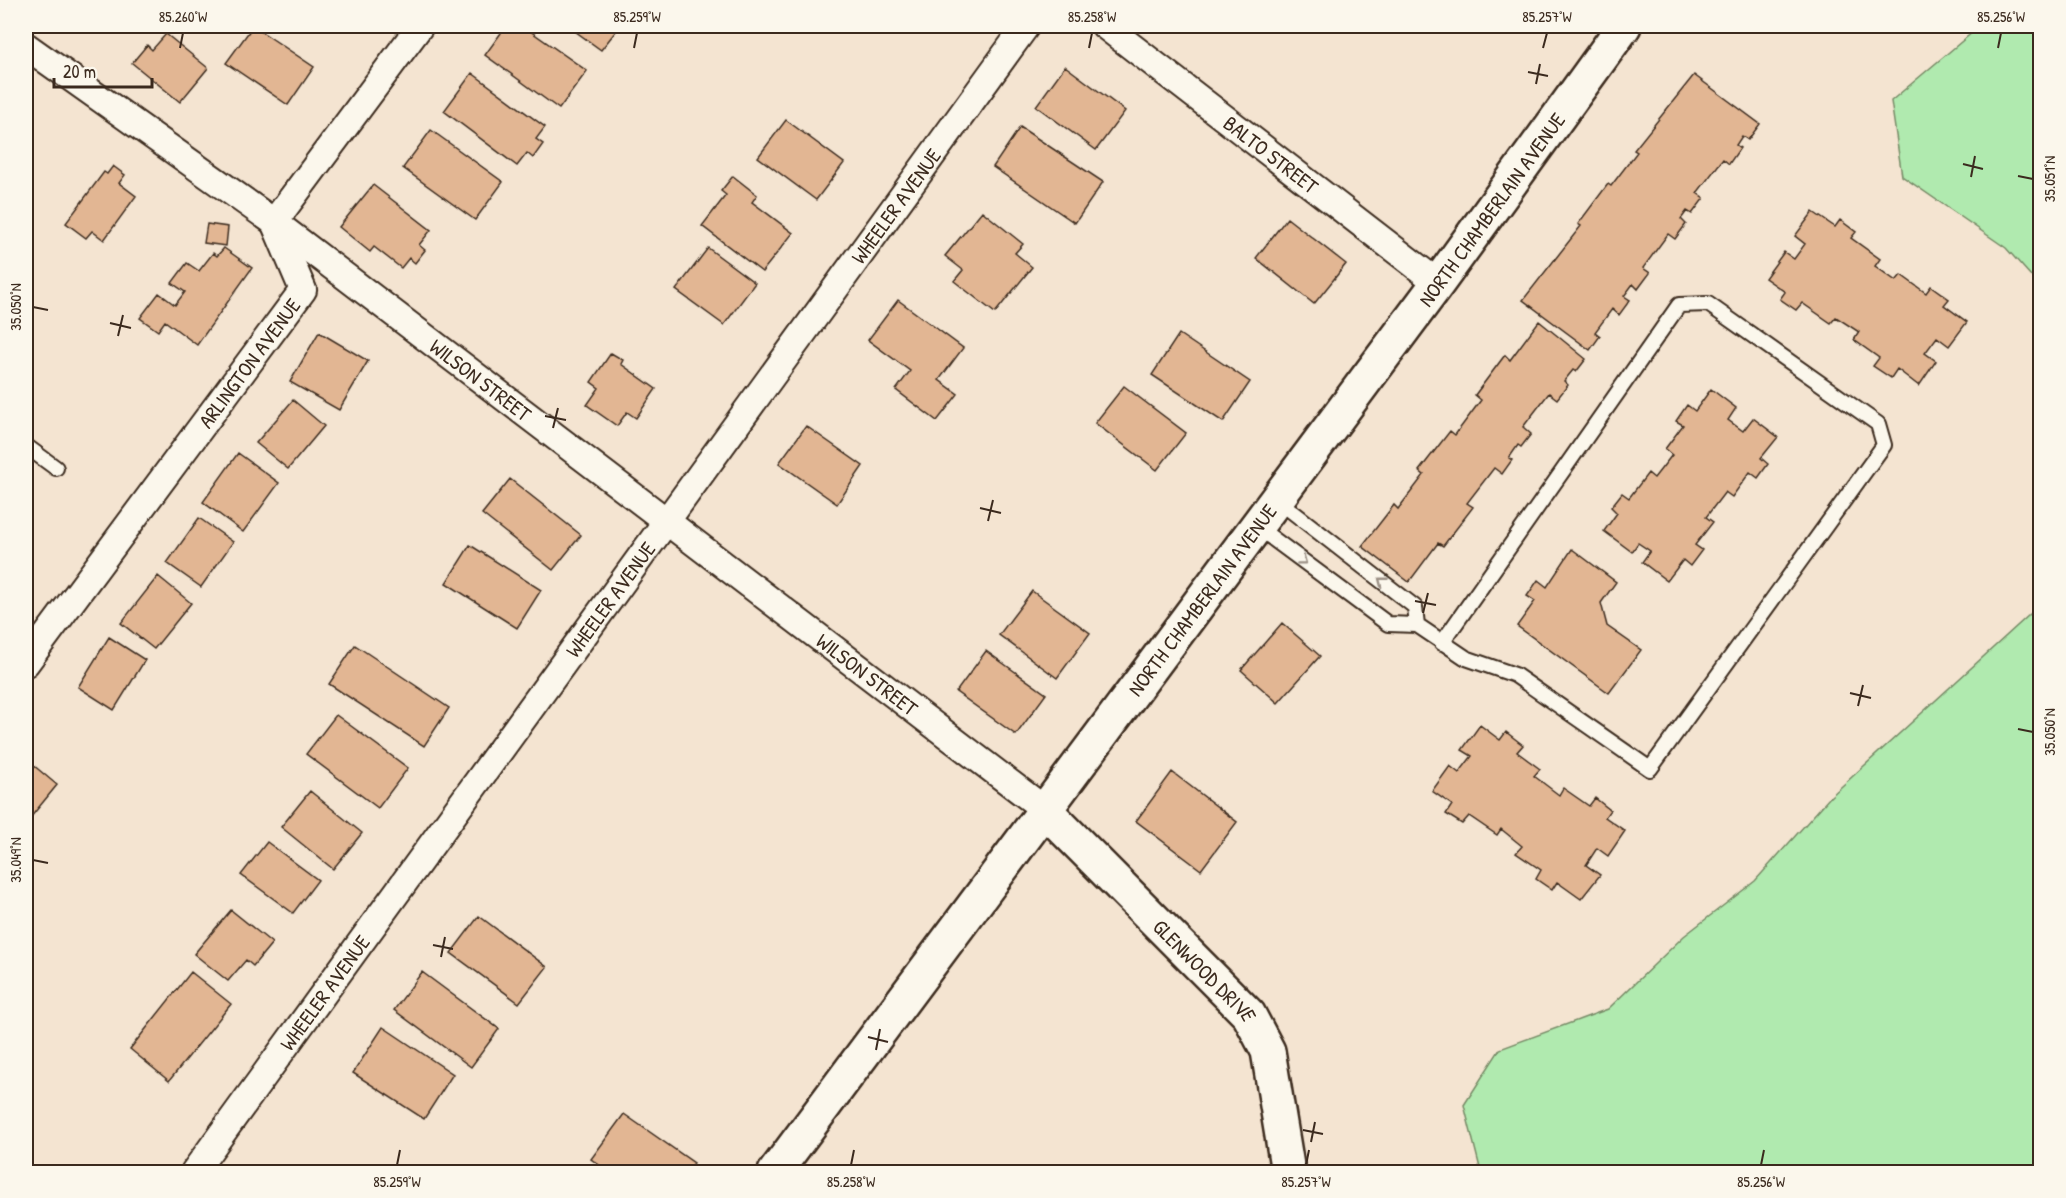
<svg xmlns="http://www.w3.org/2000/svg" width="2066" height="1198" viewBox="0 0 2066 1198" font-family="'Patrick Hand',sans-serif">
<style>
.green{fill:#b0eaaf;stroke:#768a66;stroke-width:1.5}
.building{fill:#e2b693;stroke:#3b2a1e;stroke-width:1.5}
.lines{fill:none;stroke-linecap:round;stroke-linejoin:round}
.lane-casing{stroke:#3b2a1e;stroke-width:18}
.street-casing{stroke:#3b2a1e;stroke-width:30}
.secondary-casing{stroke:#3b2a1e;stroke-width:38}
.lane{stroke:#fbf7ec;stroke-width:14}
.street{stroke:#fbf7ec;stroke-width:26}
.secondary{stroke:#fbf7ec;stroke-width:33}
.oneway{stroke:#9b9085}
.ticks{fill:none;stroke:#3b2a1e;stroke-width:2}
.labels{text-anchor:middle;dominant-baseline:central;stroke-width:4.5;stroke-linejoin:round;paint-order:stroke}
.street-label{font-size:21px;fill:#3b2a1e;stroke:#fbf7ec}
.neatline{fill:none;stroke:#3b2a1e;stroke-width:2}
.ticks-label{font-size:15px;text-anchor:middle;fill:#3b2a1e}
</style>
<rect width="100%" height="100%" fill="#f4e4d1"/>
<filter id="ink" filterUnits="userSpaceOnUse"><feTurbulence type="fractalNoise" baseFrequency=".0167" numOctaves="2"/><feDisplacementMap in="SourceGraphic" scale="12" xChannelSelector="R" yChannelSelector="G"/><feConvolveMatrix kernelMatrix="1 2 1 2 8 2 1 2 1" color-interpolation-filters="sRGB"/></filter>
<g filter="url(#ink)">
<path class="green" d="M 1980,26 L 2040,26 L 2040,286 L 2006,248 L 1902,176 L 1891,101 Z
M 2040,605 L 2040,1172 L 1481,1172 L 1464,1105 L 1500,1049 L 1608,1009 L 1684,936 L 1755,881 L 1830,797 Z"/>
<path class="building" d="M 253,26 L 314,67 L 288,105 L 226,63 Z
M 506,26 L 523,26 L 587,71 L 559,109 L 485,55 Z
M 568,26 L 620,26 L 601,50 Z
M 166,34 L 208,68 L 180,102 L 132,63 L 147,45 L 152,50 Z
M 1065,66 L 1125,111 L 1096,150 L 1036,106 Z
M 472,73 L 545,127 L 536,139 L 543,144 L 533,158 L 527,153 L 517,166 L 444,111 Z
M 1694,75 L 1760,124 L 1748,140 L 1742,136 L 1736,145 L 1740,148 L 1729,164 L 1723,159 L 1697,193 L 1704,198 L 1692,214 L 1687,211 L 1681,219 L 1686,224 L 1675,239 L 1668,234 L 1643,268 L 1650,273 L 1638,289 L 1633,284 L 1624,296 L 1630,300 L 1619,315 L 1612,309 L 1595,332 L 1600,336 L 1590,350 L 1523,300 L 1581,226 L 1578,224 L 1608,184 L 1611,186 L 1637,152 L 1634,150 Z
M 786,120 L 844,163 L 816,200 L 758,157 Z
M 1020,127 L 1103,182 L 1075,223 L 993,167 Z
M 431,130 L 503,182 L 475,220 L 403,168 Z
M 113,166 L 125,175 L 119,183 L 136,196 L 104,240 L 92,231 L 86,238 L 66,223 L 104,172 L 107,174 Z
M 733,176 L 757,195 L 752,202 L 793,233 L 762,272 L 702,226 L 726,195 L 721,191 Z
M 373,185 L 431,230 L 419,245 L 425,250 L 415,263 L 409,258 L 401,268 L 374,247 L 370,252 L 339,227 Z
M 982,211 L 1023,244 L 1015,253 L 1032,267 L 995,313 L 954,281 L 963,270 L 945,256 Z
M 1813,212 L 1835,227 L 1840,220 L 1856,232 L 1851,238 L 1880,259 L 1875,266 L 1896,281 L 1901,275 L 1926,293 L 1931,286 L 1949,299 L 1944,305 L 1967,322 L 1949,346 L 1937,337 L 1925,353 L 1936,361 L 1919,386 L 1897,369 L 1891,378 L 1873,366 L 1879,358 L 1854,340 L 1859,332 L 1836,317 L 1831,323 L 1802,303 L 1796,310 L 1780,299 L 1785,292 L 1765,278 L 1784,252 L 1794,259 L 1805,244 L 1795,236 Z
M 1287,218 L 1346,264 L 1314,304 L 1256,258 Z
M 207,224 L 228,227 L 226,246 L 204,243 Z
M 224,248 L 252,268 L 197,345 L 165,321 L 158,331 L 140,318 L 159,293 L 175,305 L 185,292 L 172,283 L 187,263 L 199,271 L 213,253 L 217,256 Z
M 708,248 L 755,283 L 724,325 L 676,290 Z
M 898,300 L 963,348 L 939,380 L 958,394 L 937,421 L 896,390 L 910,371 L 868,340 Z
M 1539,321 L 1586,359 L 1576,372 L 1573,370 L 1564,381 L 1568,385 L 1557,399 L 1549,393 L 1523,427 L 1531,434 L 1521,447 L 1518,445 L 1509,458 L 1512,460 L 1502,474 L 1494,468 L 1467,503 L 1473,507 L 1443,546 L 1438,543 L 1409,582 L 1362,546 L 1394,505 L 1398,509 L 1424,475 L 1419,471 L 1450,431 L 1455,435 L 1481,400 L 1475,395 L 1505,355 L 1510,360 Z
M 319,332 L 368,361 L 339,410 L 290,382 Z
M 1179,334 L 1250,382 L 1223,422 L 1152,375 Z
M 611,353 L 623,360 L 621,364 L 656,389 L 636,418 L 627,412 L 617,426 L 587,405 L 599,388 L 591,382 Z
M 1124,386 L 1186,433 L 1157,470 L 1095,423 Z
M 1711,389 L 1736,408 L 1728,420 L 1743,431 L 1753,418 L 1778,437 L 1761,458 L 1768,464 L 1758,478 L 1750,472 L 1732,497 L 1725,492 L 1706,517 L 1713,522 L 1695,545 L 1702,550 L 1690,566 L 1683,560 L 1667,581 L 1642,562 L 1650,551 L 1638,543 L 1632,552 L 1604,531 L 1617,513 L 1611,507 L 1622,493 L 1629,498 L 1648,473 L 1654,478 L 1672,455 L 1665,449 L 1683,425 L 1676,421 L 1687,405 L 1695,411 Z
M 293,400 L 324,426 L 288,469 L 256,443 Z
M 806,426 L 863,466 L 837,504 L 779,463 Z
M 238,453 L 279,483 L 243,532 L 203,502 Z
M 510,479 L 581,535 L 553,570 L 482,514 Z
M 199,518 L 233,542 L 201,587 L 167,563 Z
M 470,545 L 541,590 L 517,628 L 446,583 Z
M 1572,549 L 1616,582 L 1601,603 L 1607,626 L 1641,650 L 1609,693 L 1517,626 L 1535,601 L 1527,596 L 1538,580 L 1547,587 Z
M 158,576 L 191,603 L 154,649 L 121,623 Z
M 1032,591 L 1090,633 L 1057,678 L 999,635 Z
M 1282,623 L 1320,656 L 1278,703 L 1241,670 Z
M 109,637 L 145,660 L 114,710 L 78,687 Z
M 355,645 L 449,708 L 424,746 L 329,684 Z
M 986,651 L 1046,694 L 1016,735 L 956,692 Z
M 336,715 L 408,768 L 378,808 L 306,754 Z
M 1480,725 L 1500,740 L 1506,732 L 1523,745 L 1517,752 L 1540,769 L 1534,776 L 1559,795 L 1563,788 L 1589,806 L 1595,798 L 1610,810 L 1605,817 L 1625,831 L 1608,856 L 1597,848 L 1586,865 L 1600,875 L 1581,899 L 1557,882 L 1552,890 L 1536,879 L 1541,870 L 1516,853 L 1522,846 L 1501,829 L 1497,835 L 1469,816 L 1462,824 L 1446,814 L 1452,805 L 1432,791 L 1450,766 L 1459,773 L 1472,756 L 1462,750 Z
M 26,759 L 57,785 L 26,823 Z
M 1172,772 L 1237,822 L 1201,870 L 1136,821 Z
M 310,791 L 362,833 L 333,869 L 281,827 Z
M 267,842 L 318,880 L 293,913 L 241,875 Z
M 231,910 L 272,943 L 253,966 L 246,960 L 228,981 L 194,954 Z
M 479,916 L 547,967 L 519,1003 L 451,953 Z
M 191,972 L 231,1004 L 169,1081 L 130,1049 Z
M 422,972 L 499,1029 L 471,1067 L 394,1010 Z
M 383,1027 L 453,1074 L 424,1119 L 353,1073 Z
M 624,1114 L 694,1163 L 687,1172 L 609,1172 L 591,1159 Z"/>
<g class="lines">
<g class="lane-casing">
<path id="lane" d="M 26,446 L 56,468
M 1256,526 L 1388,624 L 1417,625 L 1415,607 L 1276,499
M 1417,625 L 1466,658 L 1515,675 L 1650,769 L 1884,445 L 1878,424 L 1708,304 L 1679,305 L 1442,643"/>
</g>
<g class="street-casing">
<g id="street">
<path id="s1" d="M 1105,26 L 1438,283"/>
<path id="s2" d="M 26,46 L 274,222 L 1044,809"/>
<path id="s3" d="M 26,663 L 303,290 L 274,222 L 420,26"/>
<path id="s4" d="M 194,1172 L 1026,26"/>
</g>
</g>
<g class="secondary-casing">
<g id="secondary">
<path id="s5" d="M 1044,809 L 1249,1015 L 1268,1051 L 1288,1172"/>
<path id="s6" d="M 775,1172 L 1438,283 L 1624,26"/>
</g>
</g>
<use href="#lane" class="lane"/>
<use href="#street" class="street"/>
<use href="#secondary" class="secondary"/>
</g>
<defs><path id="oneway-chevron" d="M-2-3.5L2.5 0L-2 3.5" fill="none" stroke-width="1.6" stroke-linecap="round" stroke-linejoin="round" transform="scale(1.5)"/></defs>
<g class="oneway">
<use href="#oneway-chevron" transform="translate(1303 561) rotate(37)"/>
<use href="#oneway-chevron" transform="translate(1382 581) rotate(-142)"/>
</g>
</g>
<path class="ticks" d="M 180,48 L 183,33M 634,48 L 637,33M 1089,48 L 1092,33M 1543,48 L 1547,33M 1998,48 L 2001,33M 1528,72 L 1548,76M 1536,84 L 1540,64M 1963,164 L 1983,169M 2018,176 L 2033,179M 1971,177 L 1975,156M 33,307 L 48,310M 110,323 L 131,328M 118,336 L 123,315M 545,416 L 566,420M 553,428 L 558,408M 980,508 L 1001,513M 988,521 L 993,500M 1415,601 L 1436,605M 1423,613 L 1428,593M 1850,693 L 1871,698M 1858,706 L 1863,685M 2018,729 L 2033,732M 33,860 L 48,863M 433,945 L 453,949M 441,957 L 445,937M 868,1037 L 888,1042M 876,1050 L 880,1029M 1303,1130 L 1323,1134M 1311,1142 L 1315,1122M 397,1165 L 400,1150M 851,1165 L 854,1150M 1306,1165 L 1309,1150M 1761,1165 L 1764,1150"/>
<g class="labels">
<g class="street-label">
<text stroke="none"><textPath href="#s1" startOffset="210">BALTO STREET</textPath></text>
<text stroke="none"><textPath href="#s4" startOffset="1194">WHEELER AVENUE</textPath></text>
<text stroke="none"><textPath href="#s6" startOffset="1200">NORTH CHAMBERLAIN AVENUE</textPath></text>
<text stroke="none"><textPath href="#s3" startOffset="374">ARLINGTON AVENUE</textPath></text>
<text stroke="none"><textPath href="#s2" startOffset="564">WILSON STREET</textPath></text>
<text stroke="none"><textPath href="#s4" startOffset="708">WHEELER AVENUE</textPath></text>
<text stroke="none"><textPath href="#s6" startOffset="714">NORTH CHAMBERLAIN AVENUE</textPath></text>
<text stroke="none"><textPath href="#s2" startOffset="1050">WILSON STREET</textPath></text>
<text stroke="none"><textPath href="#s5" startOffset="228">GLENWOOD DRIVE</textPath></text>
<text stroke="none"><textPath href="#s4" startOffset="222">WHEELER AVENUE</textPath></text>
</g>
</g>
<rect width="2066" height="1198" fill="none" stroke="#fbf7ec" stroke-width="66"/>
<path d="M54 78v9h98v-9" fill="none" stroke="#3b2a1e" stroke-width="3"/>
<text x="63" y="78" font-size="18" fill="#3b2a1e" stroke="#fbf7ec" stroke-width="4.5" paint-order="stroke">20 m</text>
<rect x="33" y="33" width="2000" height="1132" class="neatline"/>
<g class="ticks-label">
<text x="183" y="22">85.260°W</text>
<text x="637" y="22">85.259°W</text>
<text x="1092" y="22">85.258°W</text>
<text x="1547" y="22">85.257°W</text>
<text x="2001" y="22">85.256°W</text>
<text transform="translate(2050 179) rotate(-90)" y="5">35.051°N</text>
<text transform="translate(16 307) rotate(-90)" y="5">35.050°N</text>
<text transform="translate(2050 732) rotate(-90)" y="5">35.050°N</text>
<text transform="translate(16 860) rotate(-90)" y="5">35.049°N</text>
<text x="397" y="1187">85.259°W</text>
<text x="851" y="1187">85.258°W</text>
<text x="1306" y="1187">85.257°W</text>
<text x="1761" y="1187">85.256°W</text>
</g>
</svg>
